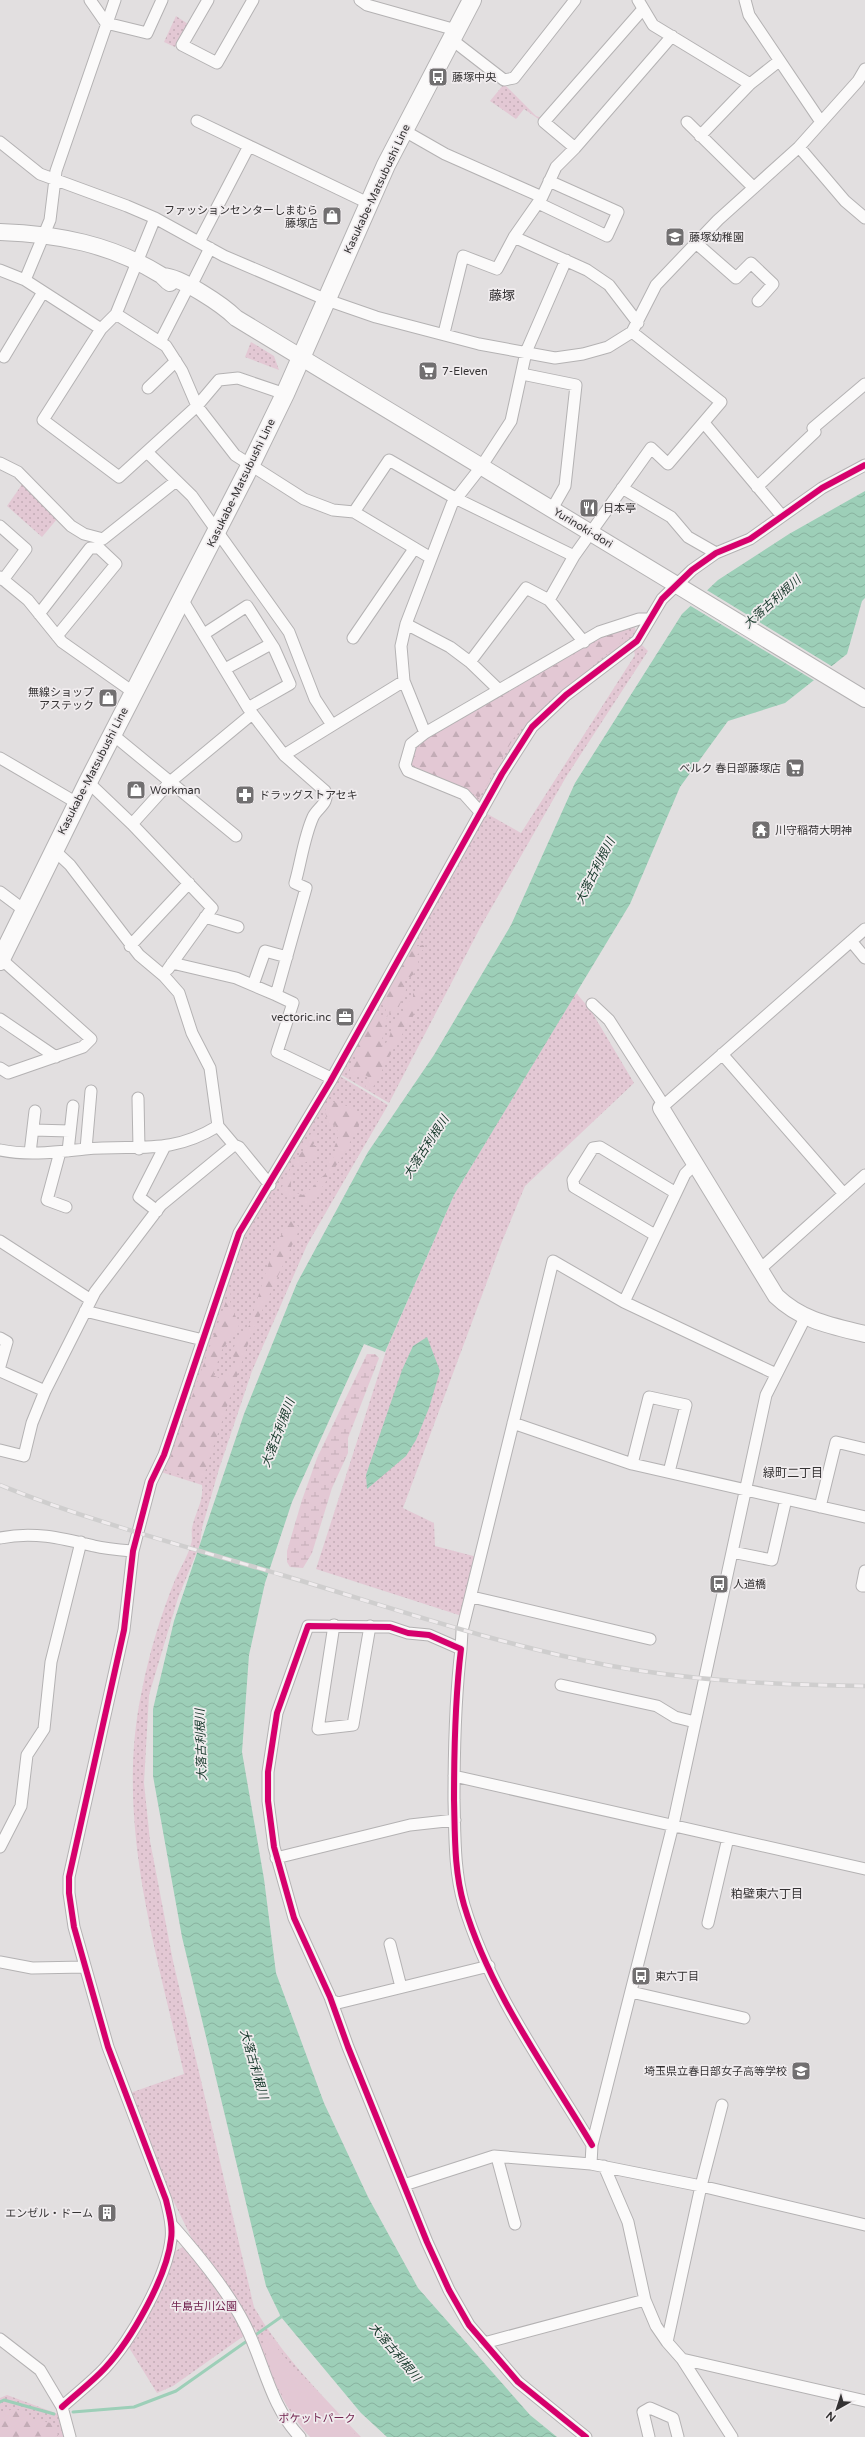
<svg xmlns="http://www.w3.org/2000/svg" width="865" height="2437" viewBox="0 0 865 2437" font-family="'Varela Round','Noto Sans JP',sans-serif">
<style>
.grass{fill:url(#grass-dots)}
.forest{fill:url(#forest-firs)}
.wetland{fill:url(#wetland-marsh)}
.garden{fill:#e3c8d4}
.water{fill:url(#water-waves)}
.pier{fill:#e2dfe0}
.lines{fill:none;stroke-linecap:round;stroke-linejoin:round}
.stream{stroke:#9dcfb8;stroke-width:3}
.street-casing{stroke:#b4b2b3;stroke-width:13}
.secondary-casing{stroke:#b4b2b3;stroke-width:18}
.primary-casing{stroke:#b4b2b3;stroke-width:20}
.street{stroke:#fbfafa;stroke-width:11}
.secondary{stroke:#fbfafa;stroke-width:16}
.primary{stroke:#fbfafa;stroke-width:18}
.rail-casing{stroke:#cfcece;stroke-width:4.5}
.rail{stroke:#f0ecee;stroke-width:3;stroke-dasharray:9;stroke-linecap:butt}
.cycleway-casing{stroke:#f0ecee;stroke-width:8}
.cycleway{stroke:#d6006c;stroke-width:6}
.labels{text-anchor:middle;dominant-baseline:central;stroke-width:3.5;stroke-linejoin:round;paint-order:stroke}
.poi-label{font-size:11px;fill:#343233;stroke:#f0ecee;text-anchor:start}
.street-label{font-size:11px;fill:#343233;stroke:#f0ecee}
.park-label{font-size:11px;fill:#722550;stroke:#f0ecee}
.water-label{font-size:12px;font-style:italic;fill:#153729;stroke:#f0ecee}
.neighbourhood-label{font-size:12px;fill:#343233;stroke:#f0ecee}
.quarter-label{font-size:13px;fill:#343233;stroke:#f0ecee}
</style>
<defs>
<pattern id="grass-dots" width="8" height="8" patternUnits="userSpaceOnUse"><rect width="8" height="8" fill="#e3c8d4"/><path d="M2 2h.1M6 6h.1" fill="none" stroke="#c3acb6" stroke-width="1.8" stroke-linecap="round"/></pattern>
<pattern id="forest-firs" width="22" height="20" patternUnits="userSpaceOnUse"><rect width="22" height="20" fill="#e3c8d4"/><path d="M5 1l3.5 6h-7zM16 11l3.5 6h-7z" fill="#c3acb6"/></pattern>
<pattern id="wetland-marsh" width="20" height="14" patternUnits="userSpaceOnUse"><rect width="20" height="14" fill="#e3c8d4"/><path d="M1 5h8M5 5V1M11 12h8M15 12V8" fill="none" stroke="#c3acb6"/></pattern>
<pattern id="water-waves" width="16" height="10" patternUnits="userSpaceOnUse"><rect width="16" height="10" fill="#9dcfb8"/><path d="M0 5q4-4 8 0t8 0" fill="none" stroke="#88b29f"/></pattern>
</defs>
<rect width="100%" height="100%" fill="#e2dfe0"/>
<path class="grass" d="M 176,16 L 188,24 L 175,47 L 164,42 Z
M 504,84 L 536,116 L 542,118 L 540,120 L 524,109 L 516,119 L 490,101 Z
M 251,342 L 274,356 L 279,370 L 245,357 Z
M 23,483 L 57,519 L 42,537 L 7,506 Z
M 633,623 L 636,631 L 633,636 L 648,651 L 566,777 L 481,926 L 389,1103 L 338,1073 L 484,812 L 521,833 L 635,655 L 633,647 L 556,699 L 480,807 L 410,768 L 410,752 L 427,736 L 611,631 Z
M 576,993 L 590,1009 L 634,1083 L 525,1186 L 501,1244 L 403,1508 L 434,1523 L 435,1546 L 481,1558 L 465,1617 L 316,1569 L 387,1348 L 454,1195 Z
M 338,1075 L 388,1105 L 307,1245 L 252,1371 L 219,1469 L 202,1528 L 200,1544 L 178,1598 L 149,1695 L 144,1783 L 150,1841 L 173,1961 L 254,2307 C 282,2356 322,2395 361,2437 L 310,2437 C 281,2405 267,2368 255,2328 L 173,2386 L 157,2393 L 128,2346 L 172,2253 L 193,2241 L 170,2194 L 130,2093 L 184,2074 C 156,1949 114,1819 142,1690 C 149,1654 161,1614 175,1580 C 180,1568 188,1556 191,1544 C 193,1539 191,1533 192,1528 C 195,1513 204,1501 202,1485 L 161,1472 L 245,1234 Z
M 7,2395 L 58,2414 L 64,2437 L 0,2437 L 0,2398 Z"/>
<path class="forest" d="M 626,630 L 619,644 L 535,713 L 513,739 L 479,798 C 459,783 434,779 413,765 C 414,750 419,744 432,736 L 606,636 Z
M 423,945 L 425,948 L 417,955 C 421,969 416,973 405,981 L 406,990 L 397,1011 L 388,1013 L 382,1040 L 383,1048 L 389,1038 L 393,1024 L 405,1014 L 405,1005 L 413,998 L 413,992 L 421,988 L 427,991 L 419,996 L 421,1003 L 394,1048 L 371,1091 L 365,1086 L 370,1078 L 365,1075 L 350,1077 L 350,1068 L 355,1059 L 355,1048 L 373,1017 L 383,1015 L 386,1010 L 380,1002 L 410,948 Z
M 334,1102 L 350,1107 L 362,1119 L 345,1152 L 312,1203 L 308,1205 L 301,1204 L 296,1193 L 303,1195 C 314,1188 319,1178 329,1171 L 328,1162 L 337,1154 L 334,1148 L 339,1135 L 335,1125 L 328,1124 L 325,1111 L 328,1104 Z
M 313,1131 L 318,1136 L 313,1145 L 318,1147 L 314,1159 C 293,1166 287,1175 293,1196 L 284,1196 L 281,1191 C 283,1181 297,1154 305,1149 L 304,1143 Z
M 290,1220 L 300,1228 L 251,1335 L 202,1481 L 166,1470 L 231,1287 L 230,1301 L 239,1326 L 222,1350 L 213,1375 L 219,1378 L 237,1366 L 232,1353 L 236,1341 L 249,1326 L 268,1265 L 279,1239 Z
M 15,2408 L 33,2419 L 55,2424 L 58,2436 L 0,2437 L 0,2414 Z"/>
<path class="wetland" d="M 367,1354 L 375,1354 L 379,1358 L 348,1438 L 348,1453 L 332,1488 L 312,1553 L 303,1568 L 290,1567 L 287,1562 L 287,1551 L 302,1500 L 317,1458 Z"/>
<path class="garden" d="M 265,2333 L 291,2365 L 358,2437 L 312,2437 C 286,2407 268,2374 262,2335 Z"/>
<path class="water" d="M 865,491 L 865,598 L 862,601 L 847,654 L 785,703 L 728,721 L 680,787 L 630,904 L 454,1195 L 385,1352 L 364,1344 L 292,1502 L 265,1583 L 249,1655 L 242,1752 L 264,1879 L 276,1973 L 324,2103 L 368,2197 L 418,2288 L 530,2415 L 557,2437 L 387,2437 L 361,2413 L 281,2317 L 266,2286 L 182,1937 L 153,1776 L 153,1709 L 174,1621 L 244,1414 L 297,1283 L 368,1152 L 434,1055 L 511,925 L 575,783 L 682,614 L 718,580 L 789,534 Z
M 427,1337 L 440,1371 L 429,1408 L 416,1440 L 406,1456 L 367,1489 L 366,1475 L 402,1370 L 413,1346 Z"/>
<path class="pier" d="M 705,589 L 833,667 L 815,681 L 689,605 Z"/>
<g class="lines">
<path class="stream" d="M 0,2402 L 4,2400 L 54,2414
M 73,2412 L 134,2407 L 176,2391 L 281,2317 L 282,2313"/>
<g class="street-casing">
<path id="street" d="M 90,0 L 106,23 L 147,33 L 162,0
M 208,0 L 182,45 L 217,63 L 253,0
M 360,0 L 367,5 L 456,30
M 638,0 L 653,25 L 750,84
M 745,0 L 749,15 L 821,122
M 451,39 L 504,80 L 514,78 L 575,0
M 197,121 L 368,203
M 687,122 L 753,187
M 403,130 L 445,154 L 542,197
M 700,136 L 750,84 L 779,61
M 0,142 L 40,174 L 127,206 L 155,218 L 224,256 L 327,300 L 376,317 L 479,344 L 555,358 L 583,354 L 608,347 L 632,332 L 656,285 L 718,220 L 799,147 L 858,81 L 865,69
M 799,147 L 845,201 L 865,218
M 575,148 L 544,122 L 643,9
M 538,203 L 607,236 L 618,212 L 549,181
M 514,237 L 587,270 L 609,285 L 638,323
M 199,242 L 249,146
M 696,243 L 736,278 L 751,263 L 773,284 L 758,301
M 0,270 L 25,280 L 101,329 L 116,314 L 155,218
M 25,280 L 50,220 L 56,171 L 115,0
M 190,288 L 210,248
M 116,314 L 166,346 L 182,371 L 197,406 L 235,455 L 304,499 L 333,510 L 354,512 L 431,558
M 101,329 L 43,420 L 119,477 L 197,406 L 219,380 L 238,378 L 285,394
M 444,333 L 463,256 L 497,269 L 514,237 L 542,197 L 556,167 L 575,148 L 672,36
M 160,342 L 185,293
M 4,357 L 43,292
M 522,374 L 576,385 L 565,486 L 552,509
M 148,388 L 176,361
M 704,423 L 782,516
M 147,452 L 192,496 L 289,632 L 315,699 L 332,725
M 0,463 L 18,472 L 71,526 L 84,534 L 103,539 L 176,481
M 757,487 L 815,432 L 813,428 L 865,384
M 622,488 L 671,517 L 688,537 L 716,553
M 354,512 L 389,460 L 455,498 L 574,556
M 0,526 L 26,549 L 3,580
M 0,577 L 28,600 L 62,642 L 133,692
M 182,599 L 248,708 L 284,755
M 549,600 L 574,556 L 651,448 L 668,464 L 721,402 L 632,332
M 39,614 L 90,548 L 99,548 L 116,564 L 57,636
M 406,624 L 450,647 L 470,662 L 499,690
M 204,634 L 247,606 L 274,648 L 290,684 L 248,708
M 353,638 L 414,549
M 470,662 L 526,588 L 549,600 L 584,642
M 225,669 L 271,644
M 425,733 L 404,681 L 401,646 L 406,624 L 452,504 L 481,467 L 511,421 L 526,352 L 566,260
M 112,734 L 236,836
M 0,758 L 77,803
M 88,782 L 132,824 L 212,908 L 168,969
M 481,813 L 464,794 L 408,771 L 405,765 L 411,744 L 425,733 L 599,632 L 639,619 L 650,619
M 132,824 L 170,782 L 252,714
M 54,850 L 70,865 L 139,955 L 164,976 L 179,993 L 192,1033 L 210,1068 L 218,1126 L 234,1145 L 239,1147 L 270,1185
M 0,892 L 24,910
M 205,917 L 238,927
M 851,941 L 865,958
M 130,946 L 189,883
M 0,958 L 91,1039 L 83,1047 L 8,1073 L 0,1068
M 172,963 L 236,978 L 276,995 L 306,888 L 295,883 C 301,862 304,837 313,817 C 317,808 330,803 325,791 L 284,755 L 404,681
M 253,985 L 265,951 L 287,957
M 276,995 L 293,1003 L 277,1052 L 331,1078
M 592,1004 L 609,1020 L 661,1101 L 661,1108
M 0,1019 L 56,1057
M 722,1054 L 844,1194
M 138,1098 L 139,1149
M 661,1108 L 865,929
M 33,1130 L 70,1131
M 86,1149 L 91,1091
M 0,1150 C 29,1156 56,1152 85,1149 C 137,1144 169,1156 218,1126
M 68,1151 L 73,1106
M 60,1152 L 47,1200 L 66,1207
M 30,1153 L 35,1111
M 157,1211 L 139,1197 L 165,1146
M 655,1235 L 574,1187 L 573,1180 L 593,1148 L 600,1147 L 676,1193
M 0,1241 L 91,1300
M 759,1270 L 865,1175
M 624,1302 L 685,1174 L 694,1165
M 85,1311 L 203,1340
M 0,1338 L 7,1342 L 0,1366
M 0,1371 L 45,1391
M 513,1423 L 632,1464 L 865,1517
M 0,1450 L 24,1456 L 32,1423 L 45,1391 L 95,1292 L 161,1205 L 234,1145
M 632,1464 L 649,1397 L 686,1405 L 669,1472
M 820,1507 L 836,1442 L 865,1449
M 0,1538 C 33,1531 61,1538 94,1546 C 106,1549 120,1550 133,1551
M 732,1552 L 772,1560 L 786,1499
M 865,1571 L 862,1586 L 865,1586
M 472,1597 L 650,1639
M 334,1625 L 318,1729 L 353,1725 L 370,1626
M 461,1649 L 462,1631 L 553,1261 L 624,1302 L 774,1373
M 561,1685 L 657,1706 L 675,1717 L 695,1722
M 454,1776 L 865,1869
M 0,1847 L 21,1806 L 27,1755 L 44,1729 L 51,1662 L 81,1542
M 276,1858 L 410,1825 L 455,1820
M 708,1923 L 728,1838
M 390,1944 L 401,1987
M 0,1962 L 32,1968 L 85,1967
M 631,1992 L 744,2018
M 331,2000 L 338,2003 L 489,1966
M 497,2157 L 515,2224
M 591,2164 L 592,2145 L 673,1825 L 766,1395 L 805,1318
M 604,2166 L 628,2222 L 645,2300 L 656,2326 L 667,2342 L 682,2359 L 732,2437
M 404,2185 L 494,2156 L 591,2164 L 701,2186 L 865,2225
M 171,2224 C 195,2251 229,2293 245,2325 C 264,2362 270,2406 300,2437
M 0,2339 L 40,2370 L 62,2407 L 70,2437
M 667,2342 L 701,2186 L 722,2105
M 484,2343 L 645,2300
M 682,2359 L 865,2401
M 62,2407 C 76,2394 92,2382 105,2368 C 131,2340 167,2277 171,2239 C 173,2226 169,2213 166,2200 L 108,2047 L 74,1927 L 69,1893 L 69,1877 L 124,1630 L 133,1551 L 151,1482 L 164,1455 L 239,1233 L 330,1082 L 502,774 L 532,727 L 566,695 L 637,641 L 662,599 L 692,570 L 716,553 L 750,539 L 822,488 L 865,465
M 586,2437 L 518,2382 L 469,2325 L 449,2290 L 427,2242 L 348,2047 L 330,1997 L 294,1918 L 274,1847 L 268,1801 L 268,1772 L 277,1713 L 308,1626 L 390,1627 L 408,1633 L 429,1635 L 461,1649 C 455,1699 454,1749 454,1800 C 455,1835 454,1871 464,1905 C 490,1992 546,2068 592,2145
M 649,2437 L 643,2412 L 650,2408 L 673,2418 L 678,2437"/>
</g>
<g class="secondary-casing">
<path id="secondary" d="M 0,232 C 58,234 111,244 161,275 C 164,277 166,281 170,283
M 163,276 C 181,277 223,305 236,318 L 865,699
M 661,1108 L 776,1296 C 802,1321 832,1326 865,1334"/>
</g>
<g class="primary-casing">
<path id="primary" d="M 0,961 L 88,782 L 251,464 L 285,394 L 386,165 L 472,0"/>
</g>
<use href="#street" class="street"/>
<use href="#secondary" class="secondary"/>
<use href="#primary" class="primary"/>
<g class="rail-casing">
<path id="rail" d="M 0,1485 C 91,1522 188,1547 282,1575 C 389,1607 496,1644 606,1665 C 692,1681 778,1685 865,1686"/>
</g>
<use href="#rail" class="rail"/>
<g class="cycleway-casing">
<path id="cycleway" d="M 62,2407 C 76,2394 92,2382 105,2368 C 131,2340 167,2277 171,2239 C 173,2226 169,2213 166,2200 L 108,2047 L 74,1927 L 69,1893 L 69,1877 L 124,1630 L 133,1551 L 151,1482 L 164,1455 L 239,1233 L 330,1082 L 502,774 L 532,727 L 566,695 L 637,641 L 662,599 L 692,570 L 716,553 L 750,539 L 822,488 L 865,465
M 586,2437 L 518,2382 L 469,2325 L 449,2290 L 427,2242 L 348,2047 L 330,1997 L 294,1918 L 274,1847 L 268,1801 L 268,1772 L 277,1713 L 308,1626 L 390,1627 L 408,1633 L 429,1635 L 461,1649 C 455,1699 454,1749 454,1800 C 455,1835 454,1871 464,1905 C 490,1992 546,2068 592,2145"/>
</g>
<use href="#cycleway" class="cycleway"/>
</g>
<defs>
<g id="bus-square" transform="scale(1)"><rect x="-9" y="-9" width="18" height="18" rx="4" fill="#716f70" stroke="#f0ecee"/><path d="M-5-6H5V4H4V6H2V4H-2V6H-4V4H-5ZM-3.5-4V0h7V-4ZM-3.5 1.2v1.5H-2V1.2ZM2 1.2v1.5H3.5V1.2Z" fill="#fff"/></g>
<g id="shop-square" transform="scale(1)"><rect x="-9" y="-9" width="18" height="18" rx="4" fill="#716f70" stroke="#f0ecee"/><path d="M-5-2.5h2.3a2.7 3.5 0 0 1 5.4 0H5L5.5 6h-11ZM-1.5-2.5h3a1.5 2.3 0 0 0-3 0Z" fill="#fff"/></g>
<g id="school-square" transform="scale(1)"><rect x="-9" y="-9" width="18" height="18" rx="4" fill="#716f70" stroke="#f0ecee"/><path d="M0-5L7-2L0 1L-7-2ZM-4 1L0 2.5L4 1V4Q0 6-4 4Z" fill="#fff"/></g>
<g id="supermarket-square" transform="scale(1)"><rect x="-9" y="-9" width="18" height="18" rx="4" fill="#716f70" stroke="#f0ecee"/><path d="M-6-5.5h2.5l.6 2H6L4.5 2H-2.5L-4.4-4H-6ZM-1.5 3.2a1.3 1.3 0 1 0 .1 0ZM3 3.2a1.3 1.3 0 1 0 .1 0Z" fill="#fff"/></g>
<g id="restaurant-square" transform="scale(1)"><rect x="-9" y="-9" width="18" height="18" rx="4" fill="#716f70" stroke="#f0ecee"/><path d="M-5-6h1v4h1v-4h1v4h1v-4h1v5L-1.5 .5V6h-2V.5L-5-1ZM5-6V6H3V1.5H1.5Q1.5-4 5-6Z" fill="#fff"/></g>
<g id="pharmacy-square" transform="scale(1)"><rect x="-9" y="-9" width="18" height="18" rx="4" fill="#716f70" stroke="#f0ecee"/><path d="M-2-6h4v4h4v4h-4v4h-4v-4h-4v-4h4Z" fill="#fff"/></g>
<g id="temple-square" transform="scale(1)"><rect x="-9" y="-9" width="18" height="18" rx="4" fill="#716f70" stroke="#f0ecee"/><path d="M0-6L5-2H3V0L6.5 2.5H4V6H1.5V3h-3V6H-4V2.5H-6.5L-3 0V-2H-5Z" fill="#fff"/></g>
<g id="office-square" transform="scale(1)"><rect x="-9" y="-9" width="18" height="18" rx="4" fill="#716f70" stroke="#f0ecee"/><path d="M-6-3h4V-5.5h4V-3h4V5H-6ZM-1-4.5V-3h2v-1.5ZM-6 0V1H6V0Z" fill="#fff"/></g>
<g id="building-square" transform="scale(1)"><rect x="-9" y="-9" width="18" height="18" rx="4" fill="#716f70" stroke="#f0ecee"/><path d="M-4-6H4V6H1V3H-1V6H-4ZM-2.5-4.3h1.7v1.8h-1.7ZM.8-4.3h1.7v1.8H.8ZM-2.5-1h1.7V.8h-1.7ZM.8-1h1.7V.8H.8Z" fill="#fff"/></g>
</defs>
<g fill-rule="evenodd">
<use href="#bus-square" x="438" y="77"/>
<use href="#shop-square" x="332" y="216"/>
<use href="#school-square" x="675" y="237"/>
<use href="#supermarket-square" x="428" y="371"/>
<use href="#restaurant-square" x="589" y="508"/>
<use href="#shop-square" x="108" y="698"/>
<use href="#supermarket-square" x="795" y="768"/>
<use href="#shop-square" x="136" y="790"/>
<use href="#pharmacy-square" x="245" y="795"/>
<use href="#temple-square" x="761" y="830"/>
<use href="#office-square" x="345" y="1017"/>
<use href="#bus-square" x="719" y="1584"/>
<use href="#bus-square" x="641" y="1976"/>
<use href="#school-square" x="801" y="2071"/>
<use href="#building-square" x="107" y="2213"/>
</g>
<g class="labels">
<g class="poi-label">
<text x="452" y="77">藤塚中央</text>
<text x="318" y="210" text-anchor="end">ファッションセンターしまむら<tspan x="318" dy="13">藤塚店</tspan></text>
<text x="689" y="237">藤塚幼稚園</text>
<text x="442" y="371">7-Eleven</text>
<text x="603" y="508">日本亭</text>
<text x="94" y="692" text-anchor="end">無線ショップ<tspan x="94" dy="13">アステック</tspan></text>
<text x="781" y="768" text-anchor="end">ベルク 春日部藤塚店</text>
<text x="150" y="790">Workman</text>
<text x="259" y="795">ドラッグストアセキ</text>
<text x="775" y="830">川守稲荷大明神</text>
<text x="331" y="1017" text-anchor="end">vectoric.inc</text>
<text x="733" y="1584">人道橋</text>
<text x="655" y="1976">東六丁目</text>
<text x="787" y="2071" text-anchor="end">埼玉県立春日部女子高等学校</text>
<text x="93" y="2213" text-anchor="end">エンゼル・ドーム</text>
</g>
<g class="street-label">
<text transform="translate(377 189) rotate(-65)">Kasukabe-Matsubushi Line</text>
<text transform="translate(241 483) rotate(-64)">Kasukabe-Matsubushi Line</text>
<text transform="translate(583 528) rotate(31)">Yurinoki-dori</text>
<text transform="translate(93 771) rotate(-63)">Kasukabe-Matsubushi Line</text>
</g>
<g class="park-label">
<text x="204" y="2306">牛島古川公園</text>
<text x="317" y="2418">ポケットパーク</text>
</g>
<g class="water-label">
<text transform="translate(772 602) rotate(-42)">大落古利根川</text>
<text transform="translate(595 871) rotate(-63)">大落古利根川</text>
<text transform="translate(426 1147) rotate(-57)">大落古利根川</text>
<text transform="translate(278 1433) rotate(-69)">大落古利根川</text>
<text transform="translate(201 1745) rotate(-92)">大落古利根川</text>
<text transform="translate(254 2064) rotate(74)">大落古利根川</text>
<text transform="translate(395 2352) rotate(50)">大落古利根川</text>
</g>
<g class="neighbourhood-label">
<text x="793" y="1473">緑町二丁目</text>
<text x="767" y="1894">粕壁東六丁目</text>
</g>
<g class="quarter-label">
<text x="502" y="296">藤塚</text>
</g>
</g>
<g transform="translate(837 2409) rotate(219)" stroke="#f0ecee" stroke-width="3" paint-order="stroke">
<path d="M0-3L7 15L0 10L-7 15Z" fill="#343233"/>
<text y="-6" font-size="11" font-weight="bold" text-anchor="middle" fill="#343233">N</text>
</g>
</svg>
